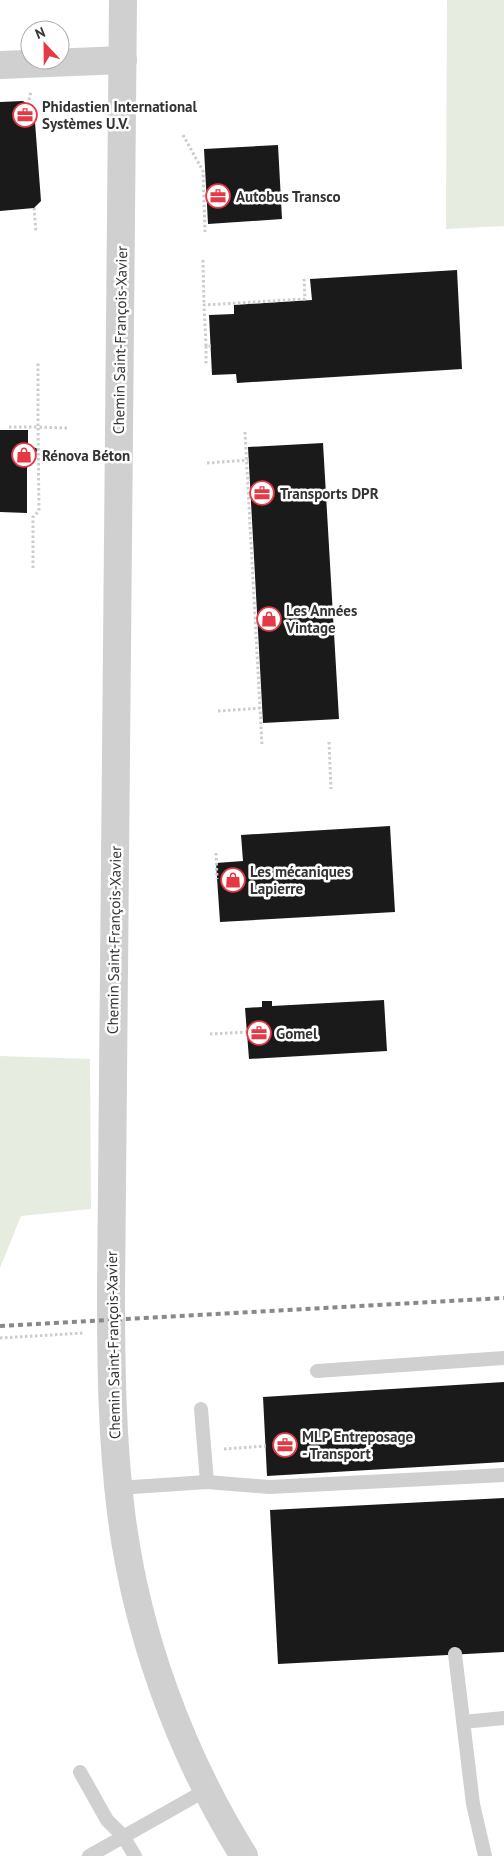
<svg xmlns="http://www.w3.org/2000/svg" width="504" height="1856" viewBox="0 0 504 1856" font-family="'PT Sans',sans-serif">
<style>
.green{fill:#e6ecdf}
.building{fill:#1a1a1a}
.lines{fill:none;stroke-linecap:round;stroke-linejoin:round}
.path{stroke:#cdcdcd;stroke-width:3;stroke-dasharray:2.5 2.5;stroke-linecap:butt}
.service{stroke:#d0d0d0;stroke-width:14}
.minor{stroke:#d0d0d0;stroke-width:28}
.tertiary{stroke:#d0d0d0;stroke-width:28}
.rail{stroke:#888;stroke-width:4;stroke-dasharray:5 4;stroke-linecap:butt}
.labels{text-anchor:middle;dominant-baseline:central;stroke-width:5;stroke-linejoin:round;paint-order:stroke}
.poi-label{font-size:15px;font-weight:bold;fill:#333;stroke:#fff;text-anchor:start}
.street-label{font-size:15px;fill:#333;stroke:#fff}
</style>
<rect width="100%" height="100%" fill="#fff"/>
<path class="green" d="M 447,0 L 504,0 L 504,226 L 446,229 Z
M 0,1056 L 90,1059 L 91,1209 L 21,1216 L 0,1268 Z"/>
<path class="building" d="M 23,101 L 34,109 L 41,201 L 34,208 L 0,211 L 0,102 Z
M 278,145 L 282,219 L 208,224 L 204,149 Z
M 457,270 L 462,369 L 237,383 L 236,374 L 212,375 L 209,315 L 234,314 L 234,305 L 312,300 L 310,279 Z
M 0,430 L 28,430 L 28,445 L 38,449 L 27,468 L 27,513 L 0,512 Z
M 323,443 L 339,719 L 263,723 L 248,447 Z
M 390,826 L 395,912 L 220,922 L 216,863 L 243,861 L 241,835 Z
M 384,1000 L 387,1051 L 249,1059 L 245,1008 L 262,1007 L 262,1001 L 272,1001 L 272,1006 Z
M 504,1382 L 504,1462 L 267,1476 L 263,1397 Z
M 504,1498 L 504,1652 L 278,1664 L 270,1510 Z"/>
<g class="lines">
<path class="path" d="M 28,105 L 31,91
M 183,135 L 203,171 L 205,232
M 34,208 L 36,232
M 203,260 L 204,305
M 206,346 L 206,365
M 211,346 L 206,346 L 204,305 L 305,299 L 304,279
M 9,427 L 38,427 L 38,361
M 245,432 L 262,745
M 207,463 L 249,460
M 33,568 L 33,517 L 39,511 L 38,427 L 68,428
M 218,711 L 262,708
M 329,742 L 331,789
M 216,853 L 217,879
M 210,1034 L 247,1032
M 0,1338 L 84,1333
M 224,1449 L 266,1446"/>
<path class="service" d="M 317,1371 L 504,1358
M 207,1482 L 269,1487 L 504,1475
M 118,1488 L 207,1482 L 201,1409
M 455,1654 L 473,1804 L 485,1856
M 463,1722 L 504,1718
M 80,1772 L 107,1820 L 123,1836 L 135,1856
M 89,1856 L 208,1789"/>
<path class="minor" d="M 0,65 L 123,60"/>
<path class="tertiary" d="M 123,0 L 111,1293 C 111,1366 112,1440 121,1512 C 136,1633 180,1753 244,1856"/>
<path class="rail" d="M 0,1326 L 504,1298"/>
</g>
<defs>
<g id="office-ring" transform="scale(1.25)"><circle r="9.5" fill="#fff" stroke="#e63946" stroke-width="1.5"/><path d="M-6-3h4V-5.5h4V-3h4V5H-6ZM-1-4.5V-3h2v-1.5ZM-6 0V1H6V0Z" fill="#e63946"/></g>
<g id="shop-ring" transform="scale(1.25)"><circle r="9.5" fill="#fff" stroke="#e63946" stroke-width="1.5"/><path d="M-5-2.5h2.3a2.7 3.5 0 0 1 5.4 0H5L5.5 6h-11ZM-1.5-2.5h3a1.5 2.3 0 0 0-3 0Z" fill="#e63946"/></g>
</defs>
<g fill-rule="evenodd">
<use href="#office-ring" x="25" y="115"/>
<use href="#office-ring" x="218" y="196"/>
<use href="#shop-ring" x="24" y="455"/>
<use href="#office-ring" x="262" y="493"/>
<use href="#shop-ring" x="269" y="619"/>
<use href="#shop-ring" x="233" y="880"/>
<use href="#office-ring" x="259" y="1033"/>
<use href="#office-ring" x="285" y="1445"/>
</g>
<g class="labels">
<g class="poi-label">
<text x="42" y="106">Phidastien International<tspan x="42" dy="17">Systèmes U.V.</tspan></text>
<text x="236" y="196">Autobus Transco</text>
<text x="42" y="455">Rénova Béton</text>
<text x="280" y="493">Transports DPR</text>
<text x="286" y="610">Les Années<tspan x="286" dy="17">Vintage</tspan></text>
<text x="250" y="871">Les mécaniques<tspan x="250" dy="17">Lapierre</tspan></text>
<text x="276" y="1033">Gomel</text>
<text x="302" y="1436">MLP Entreposage<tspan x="302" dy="17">- Transport</tspan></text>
</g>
<g class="street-label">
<text transform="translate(120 340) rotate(-89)">Chemin Saint-François-Xavier</text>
<text transform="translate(114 940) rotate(-89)">Chemin Saint-François-Xavier</text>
<text transform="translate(113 1345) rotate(-91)">Chemin Saint-François-Xavier</text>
</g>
</g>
<g transform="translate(45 45) rotate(338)"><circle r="24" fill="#ffffff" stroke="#adadad"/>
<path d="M0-4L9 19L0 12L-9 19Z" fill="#e63946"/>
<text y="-8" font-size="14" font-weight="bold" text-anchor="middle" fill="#333333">N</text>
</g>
</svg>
